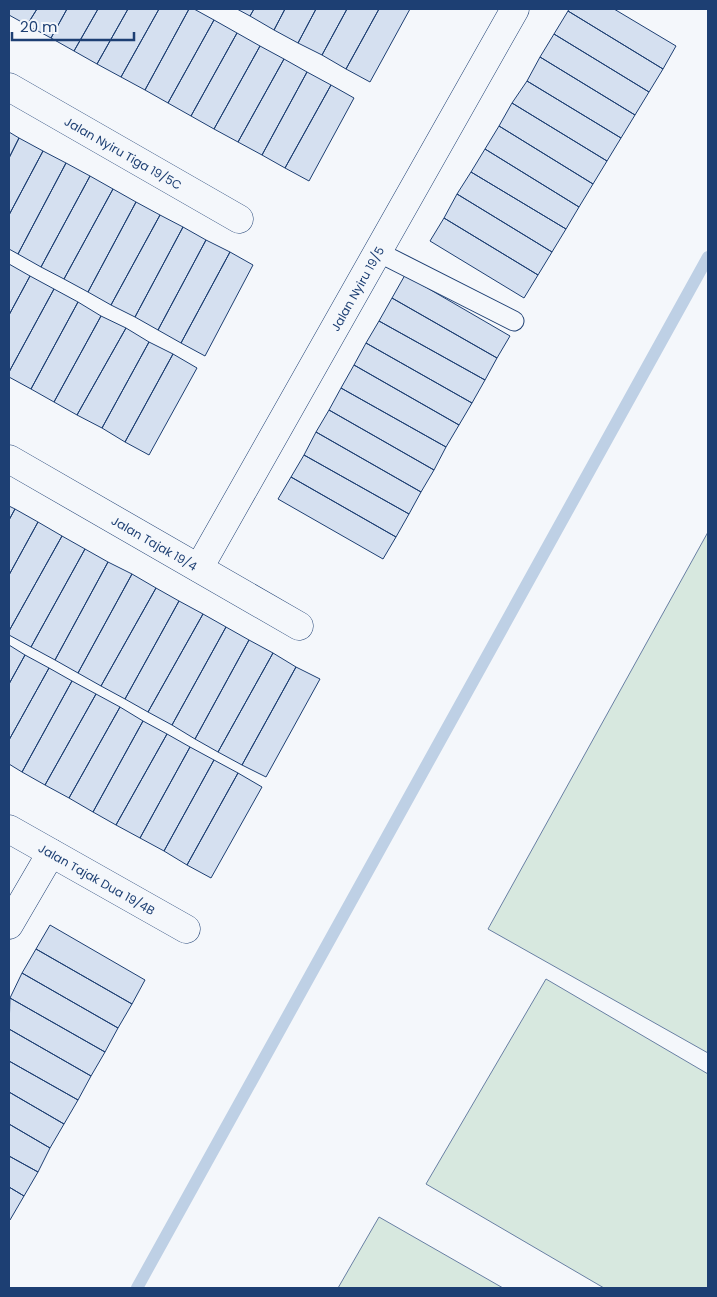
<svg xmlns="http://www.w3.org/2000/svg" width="717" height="1297" viewBox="0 0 717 1297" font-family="Poppins,sans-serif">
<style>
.green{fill:#d7e8df;stroke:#687fa3}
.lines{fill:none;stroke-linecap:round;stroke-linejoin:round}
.stream{stroke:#bed0e5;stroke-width:12}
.building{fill:#d5e0f0;stroke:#1d3f73}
.lane-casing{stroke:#1d3f73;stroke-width:21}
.street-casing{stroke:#1d3f73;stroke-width:29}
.lane{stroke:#f4f7fb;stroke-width:19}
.street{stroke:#f4f7fb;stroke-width:28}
.labels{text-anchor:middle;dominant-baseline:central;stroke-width:4;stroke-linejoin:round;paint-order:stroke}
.street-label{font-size:12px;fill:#1d3f73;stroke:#f4f7fb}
</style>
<rect width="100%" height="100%" fill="#f4f7fb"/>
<path class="green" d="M 708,532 L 708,1053 L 488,929 Z
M 546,979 L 708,1074 L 708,1288 L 604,1288 L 426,1184 Z
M 379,1217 L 503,1288 L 338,1288 Z"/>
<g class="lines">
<path class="stream" d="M 137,1288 L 708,257"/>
</g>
<path class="building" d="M 9,9 L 37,9 L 27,25 L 9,15 Z
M 37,9 L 67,9 L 51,38 L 27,25 Z
M 67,9 L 98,9 L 74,51 L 51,38 Z
M 98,9 L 128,9 L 97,64 L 74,51 Z
M 128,9 L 159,9 L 121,77 L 97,64 Z
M 159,9 L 189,9 L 145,90 L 121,77 Z
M 189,9 L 194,9 L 214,20 L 168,103 L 145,90 Z
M 237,9 L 254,9 L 250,16 Z
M 254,9 L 285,9 L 274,30 L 250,16 Z
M 285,9 L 316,9 L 298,43 L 274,30 Z
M 316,9 L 347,9 L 322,55 L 298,43 Z
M 347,9 L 379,9 L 346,69 L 322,55 Z
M 379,9 L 410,9 L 370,82 L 346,69 Z
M 569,9 L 614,9 L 676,46 L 663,69 L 568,11 Z
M 568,11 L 663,69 L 649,92 L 554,34 Z
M 214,20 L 237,33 L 191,116 L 168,103 Z
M 237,33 L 260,46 L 214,129 L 191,116 Z
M 554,34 L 649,92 L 635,115 L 540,57 Z
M 260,46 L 284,59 L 238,142 L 214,129 Z
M 540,57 L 635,115 L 621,138 L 527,81 Z
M 284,59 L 307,72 L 262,155 L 238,142 Z
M 307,72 L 331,85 L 285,168 L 262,155 Z
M 527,81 L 621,138 L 607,161 L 512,103 Z
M 331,85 L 354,98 L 309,181 L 285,168 Z
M 512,103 L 607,161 L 593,184 L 499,126 Z
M 499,126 L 593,184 L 579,207 L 485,149 Z
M 9,132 L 19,138 L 9,158 Z
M 19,138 L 43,151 L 9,215 L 9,158 Z
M 485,149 L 579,207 L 566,229 L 471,172 Z
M 43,151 L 66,163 L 18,254 L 9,249 L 9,215 Z
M 66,163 L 90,176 L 41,267 L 18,254 Z
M 471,172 L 566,229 L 552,252 L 457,194 Z
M 90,176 L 113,189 L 64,279 L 41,267 Z
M 113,189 L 136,202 L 88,292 L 64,279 Z
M 457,194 L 552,252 L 538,275 L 444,218 Z
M 136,202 L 160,215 L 111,305 L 88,292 Z
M 160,215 L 183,227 L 135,317 L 111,305 Z
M 444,218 L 538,275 L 524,298 L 430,241 Z
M 183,227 L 206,240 L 158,330 L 135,317 Z
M 206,240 L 230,252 L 181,343 L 158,330 Z
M 230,252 L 253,265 L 205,356 L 181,343 Z
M 9,264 L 30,276 L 9,315 Z
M 405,275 L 510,336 L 497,358 L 392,298 Z
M 30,276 L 54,289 L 9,372 L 9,315 Z
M 54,289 L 78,302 L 31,389 L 9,377 L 9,372 Z
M 392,298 L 497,358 L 485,380 L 379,321 Z
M 78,302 L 101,316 L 54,402 L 31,389 Z
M 101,316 L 126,328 L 77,415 L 54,402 Z
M 379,321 L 485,380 L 472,403 L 366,343 Z
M 126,328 L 149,342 L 102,428 L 77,415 Z
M 149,342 L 173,354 L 125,442 L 102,428 Z
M 366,343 L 472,403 L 459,425 L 354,365 Z
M 173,354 L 197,368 L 149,455 L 125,442 Z
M 354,365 L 459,425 L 446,447 L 341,388 Z
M 341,388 L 446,447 L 434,470 L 329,410 Z
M 329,410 L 434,470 L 421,492 L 316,432 Z
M 316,432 L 421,492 L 409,514 L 304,455 Z
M 304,455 L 409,514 L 396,537 L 291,477 Z
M 291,477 L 396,537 L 383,559 L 278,499 Z
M 9,506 L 15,509 L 9,520 Z
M 15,509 L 38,522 L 9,575 L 9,520 Z
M 38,522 L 62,536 L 9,631 L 9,575 Z
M 62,536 L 85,549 L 31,647 L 9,635 L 9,631 Z
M 85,549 L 108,562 L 55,660 L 31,647 Z
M 108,562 L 132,574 L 78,673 L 55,660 Z
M 132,574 L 156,588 L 101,686 L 78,673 Z
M 156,588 L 179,601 L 125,699 L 101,686 Z
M 179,601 L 203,614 L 148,712 L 125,699 Z
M 203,614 L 226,627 L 172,725 L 148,712 Z
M 226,627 L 249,640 L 195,739 L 172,725 Z
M 249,640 L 273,653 L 218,752 L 195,739 Z
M 9,645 L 25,655 L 9,684 Z
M 273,653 L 296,667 L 242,765 L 218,752 Z
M 25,655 L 49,668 L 9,740 L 9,684 Z
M 296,667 L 320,679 L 266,777 L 242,765 Z
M 49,668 L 72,681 L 22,772 L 9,764 L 9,740 Z
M 72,681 L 96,694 L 45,785 L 22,772 Z
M 96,694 L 120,707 L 69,798 L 45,785 Z
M 120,707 L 143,721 L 93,812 L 69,798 Z
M 143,721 L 167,734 L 116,825 L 93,812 Z
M 167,734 L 190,747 L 140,838 L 116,825 Z
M 190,747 L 214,760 L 164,851 L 140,838 Z
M 214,760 L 238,773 L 187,865 L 164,851 Z
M 238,773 L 262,787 L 211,878 L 187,865 Z
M 50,925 L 145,980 L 132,1004 L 36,949 Z
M 36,949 L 132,1004 L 118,1028 L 22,973 Z
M 22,973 L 118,1028 L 105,1052 L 10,998 Z
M 10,998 L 105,1052 L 91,1076 L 9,1029 Z
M 9,1029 L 91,1076 L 78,1100 L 9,1061 Z
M 9,1061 L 78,1100 L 64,1124 L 9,1092 Z
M 9,1092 L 64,1124 L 50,1148 L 9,1124 Z
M 9,1124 L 50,1148 L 38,1172 L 9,1156 Z
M 9,1156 L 38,1172 L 24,1196 L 9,1187 Z
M 9,1187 L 24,1196 L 10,1220 L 9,1219 Z"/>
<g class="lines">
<g class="lane-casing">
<path id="lane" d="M 378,252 L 514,321"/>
</g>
<g class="street-casing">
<g id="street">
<path id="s1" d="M 9,87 L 239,219"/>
<path id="s2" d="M 9,459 L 299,626"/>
<path id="s3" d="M 199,568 L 515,9"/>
<path id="s4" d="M 9,829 L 186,929"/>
<path d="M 9,925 L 51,853"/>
</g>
</g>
<use href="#lane" class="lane"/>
<use href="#street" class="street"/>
</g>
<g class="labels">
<g class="street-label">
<text stroke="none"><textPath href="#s1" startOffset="132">Jalan Nyiru Tiga 19/5C</textPath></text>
<text stroke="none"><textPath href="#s3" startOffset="321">Jalan Nyiru 19/5</textPath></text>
<text stroke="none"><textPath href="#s2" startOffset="168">Jalan Tajak 19/4</textPath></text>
<text stroke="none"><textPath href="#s4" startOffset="101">Jalan Tajak Dua 19/4B</textPath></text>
</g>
</g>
<rect width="717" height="1297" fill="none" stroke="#1d3f73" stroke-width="20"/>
<path d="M12 32v8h122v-8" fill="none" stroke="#1d3f73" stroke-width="2.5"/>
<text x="20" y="32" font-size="15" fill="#1d3f73" stroke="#f4f7fb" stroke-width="4" paint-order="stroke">20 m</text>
</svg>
